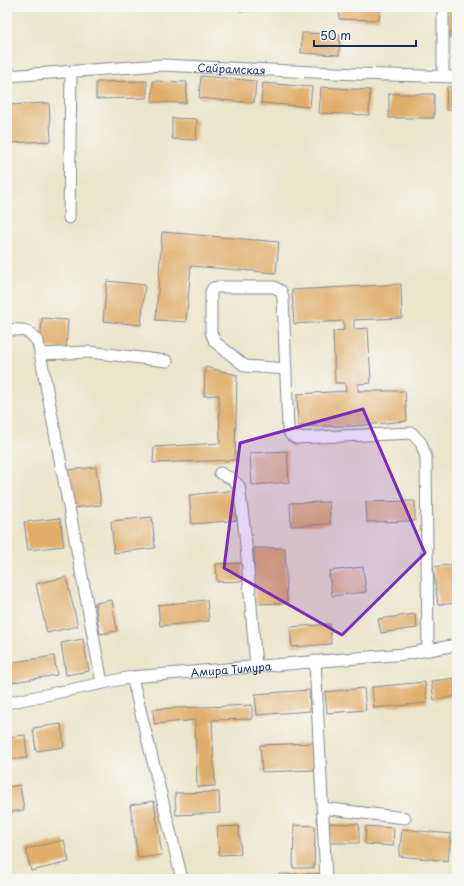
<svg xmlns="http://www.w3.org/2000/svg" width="464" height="886" viewBox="0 0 464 886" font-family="'Playpen Sans',sans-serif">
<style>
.building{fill:#e0ae6a}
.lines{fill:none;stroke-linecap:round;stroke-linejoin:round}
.street-casing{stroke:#838a94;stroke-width:13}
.street{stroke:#fff;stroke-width:11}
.marked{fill:#7b2cbf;fill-opacity:0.2;stroke:#7b2cbf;stroke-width:3;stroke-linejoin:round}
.labels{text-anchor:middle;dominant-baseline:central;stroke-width:3;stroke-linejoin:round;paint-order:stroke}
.street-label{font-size:11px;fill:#1b2f5e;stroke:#f6f6f2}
</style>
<rect width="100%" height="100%" fill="#f6f6f2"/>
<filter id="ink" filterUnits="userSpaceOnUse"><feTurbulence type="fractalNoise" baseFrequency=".025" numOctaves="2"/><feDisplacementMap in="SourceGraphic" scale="8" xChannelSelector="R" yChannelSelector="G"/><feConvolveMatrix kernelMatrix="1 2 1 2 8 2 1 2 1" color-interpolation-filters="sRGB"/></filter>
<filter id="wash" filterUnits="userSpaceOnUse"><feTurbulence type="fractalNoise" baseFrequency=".012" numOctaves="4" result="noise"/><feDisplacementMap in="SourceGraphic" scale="16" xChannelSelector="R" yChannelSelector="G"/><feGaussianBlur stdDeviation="0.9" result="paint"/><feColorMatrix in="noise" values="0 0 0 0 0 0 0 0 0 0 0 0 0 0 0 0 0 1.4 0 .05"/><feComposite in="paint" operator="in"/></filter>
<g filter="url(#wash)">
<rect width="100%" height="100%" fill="#ebe5ca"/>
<g id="blocks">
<path class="building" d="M 240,7 L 289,7 L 289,10 L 240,11 Z
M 340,7 L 380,7 L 379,20 L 339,19 Z
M 447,7 L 457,7 L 457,33 L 447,33 Z
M 302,33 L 340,34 L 339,55 L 301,53 Z
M 201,76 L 256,81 L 254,103 L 199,98 Z
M 147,81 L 147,98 L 96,99 L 96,82 Z
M 153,81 L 187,82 L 186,103 L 152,102 Z
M 263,83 L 312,87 L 310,107 L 261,103 Z
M 321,87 L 370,90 L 369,115 L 319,113 Z
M 447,87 L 457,87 L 457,111 L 446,110 Z
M 389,94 L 434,94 L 434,118 L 389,118 Z
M 49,103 L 51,141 L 7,143 L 7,105 Z
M 172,118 L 197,119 L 196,140 L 172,139 Z
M 162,232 L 279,242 L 276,273 L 191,266 L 186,322 L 156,320 Z
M 107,281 L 145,285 L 141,325 L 103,321 Z
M 401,284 L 402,318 L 354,320 L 354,329 L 368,328 L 371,383 L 358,384 L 358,391 L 405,391 L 407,421 L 352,426 L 298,426 L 297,394 L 346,391 L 345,383 L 335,383 L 333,331 L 344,330 L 344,321 L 294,324 L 292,290 Z
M 42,318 L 68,320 L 66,349 L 40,347 Z
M 205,367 L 237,375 L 235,460 L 153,463 L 154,447 L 220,443 L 219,395 L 204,396 Z
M 287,451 L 289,482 L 252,485 L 250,453 Z
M 96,467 L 101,505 L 72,508 L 68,470 Z
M 237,490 L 240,520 L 192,524 L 189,495 Z
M 415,501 L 415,521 L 367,522 L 366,502 Z
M 329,502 L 330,524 L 291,526 L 290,503 Z
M 152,517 L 155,548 L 114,553 L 111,521 Z
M 60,518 L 64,546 L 28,550 L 24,522 Z
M 254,548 L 285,548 L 287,603 L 255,604 Z
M 242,563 L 243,581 L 217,582 L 216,564 Z
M 457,564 L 457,603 L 438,605 L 433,567 Z
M 363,567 L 366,592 L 332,596 L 329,571 Z
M 66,577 L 78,626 L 47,633 L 36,584 Z
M 112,600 L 117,631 L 100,634 L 95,603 Z
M 207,600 L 209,621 L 160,626 L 158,605 Z
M 415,614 L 417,628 L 381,633 L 378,619 Z
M 330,624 L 331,644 L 292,647 L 290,627 Z
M 83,639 L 89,671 L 66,675 L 61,643 Z
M 54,656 L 57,675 L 7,683 L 7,663 Z
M 457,678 L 457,696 L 434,700 L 431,681 Z
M 425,682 L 427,703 L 374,708 L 372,687 Z
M 364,688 L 366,710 L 327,713 L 325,692 Z
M 309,690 L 310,711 L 257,715 L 255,694 Z
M 252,705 L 252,719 L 212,720 L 215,786 L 197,787 L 195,720 L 154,724 L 153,709 Z
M 61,724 L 64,747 L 36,751 L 33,728 Z
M 25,735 L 27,758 L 7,760 L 7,737 Z
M 315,743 L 316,770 L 262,772 L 260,745 Z
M 20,785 L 24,810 L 7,813 L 7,787 Z
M 219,792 L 220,813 L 176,815 L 175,793 Z
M 154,801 L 162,855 L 138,858 L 130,805 Z
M 329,823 L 359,824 L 359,843 L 329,843 Z
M 294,825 L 315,826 L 314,868 L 293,868 Z
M 239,826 L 241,854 L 219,855 L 217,827 Z
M 366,826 L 394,828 L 393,846 L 365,844 Z
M 402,829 L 451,834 L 448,861 L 399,856 Z
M 64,840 L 69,862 L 31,871 L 26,849 Z
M 279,874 L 319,874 L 319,879 L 279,879 Z"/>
</g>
</g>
<g filter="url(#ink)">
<use href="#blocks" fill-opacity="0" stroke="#838a94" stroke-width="1"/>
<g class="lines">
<g class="street-casing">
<g id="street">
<path id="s1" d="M 7,76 L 161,65 L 357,74 L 457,77"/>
<path d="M 443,76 L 443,7"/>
<path d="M 69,218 L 71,72"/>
<path d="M 7,330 C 23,329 28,329 38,342 L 102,683"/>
<path d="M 41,354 L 89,352 L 167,361"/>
<path d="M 286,369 L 245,366 L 215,342 L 211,332 L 211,292 L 213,288 L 217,287 L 274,287 L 281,291 L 283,298 L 288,429 L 291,435 L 296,438 L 412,433 L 421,443 L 426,457 L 428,650"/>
<path d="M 220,473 L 232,479 L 239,486 L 245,534 L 256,666"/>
<path d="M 315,661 L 326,879"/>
<path d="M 132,677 L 182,879"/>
<path id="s2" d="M 7,703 L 132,677 L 405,654 L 457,645"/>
<path d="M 322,808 L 405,818"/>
</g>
</g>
<use href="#street" class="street"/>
</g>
</g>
<path class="marked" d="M 363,409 L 425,553 L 342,635 L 224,568 L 240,443 Z"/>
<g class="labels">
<g class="street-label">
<text stroke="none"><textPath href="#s1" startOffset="225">Сайрамская</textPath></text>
<text stroke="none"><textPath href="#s2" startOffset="227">Амира Тимура</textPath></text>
</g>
</g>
<rect width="464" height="886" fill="none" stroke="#f6f6f2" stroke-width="24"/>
<path d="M314 40v6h102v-6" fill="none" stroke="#1b2f5e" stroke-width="2"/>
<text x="320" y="40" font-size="12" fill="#1b2f5e" stroke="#f6f6f2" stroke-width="3" paint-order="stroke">50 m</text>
</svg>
